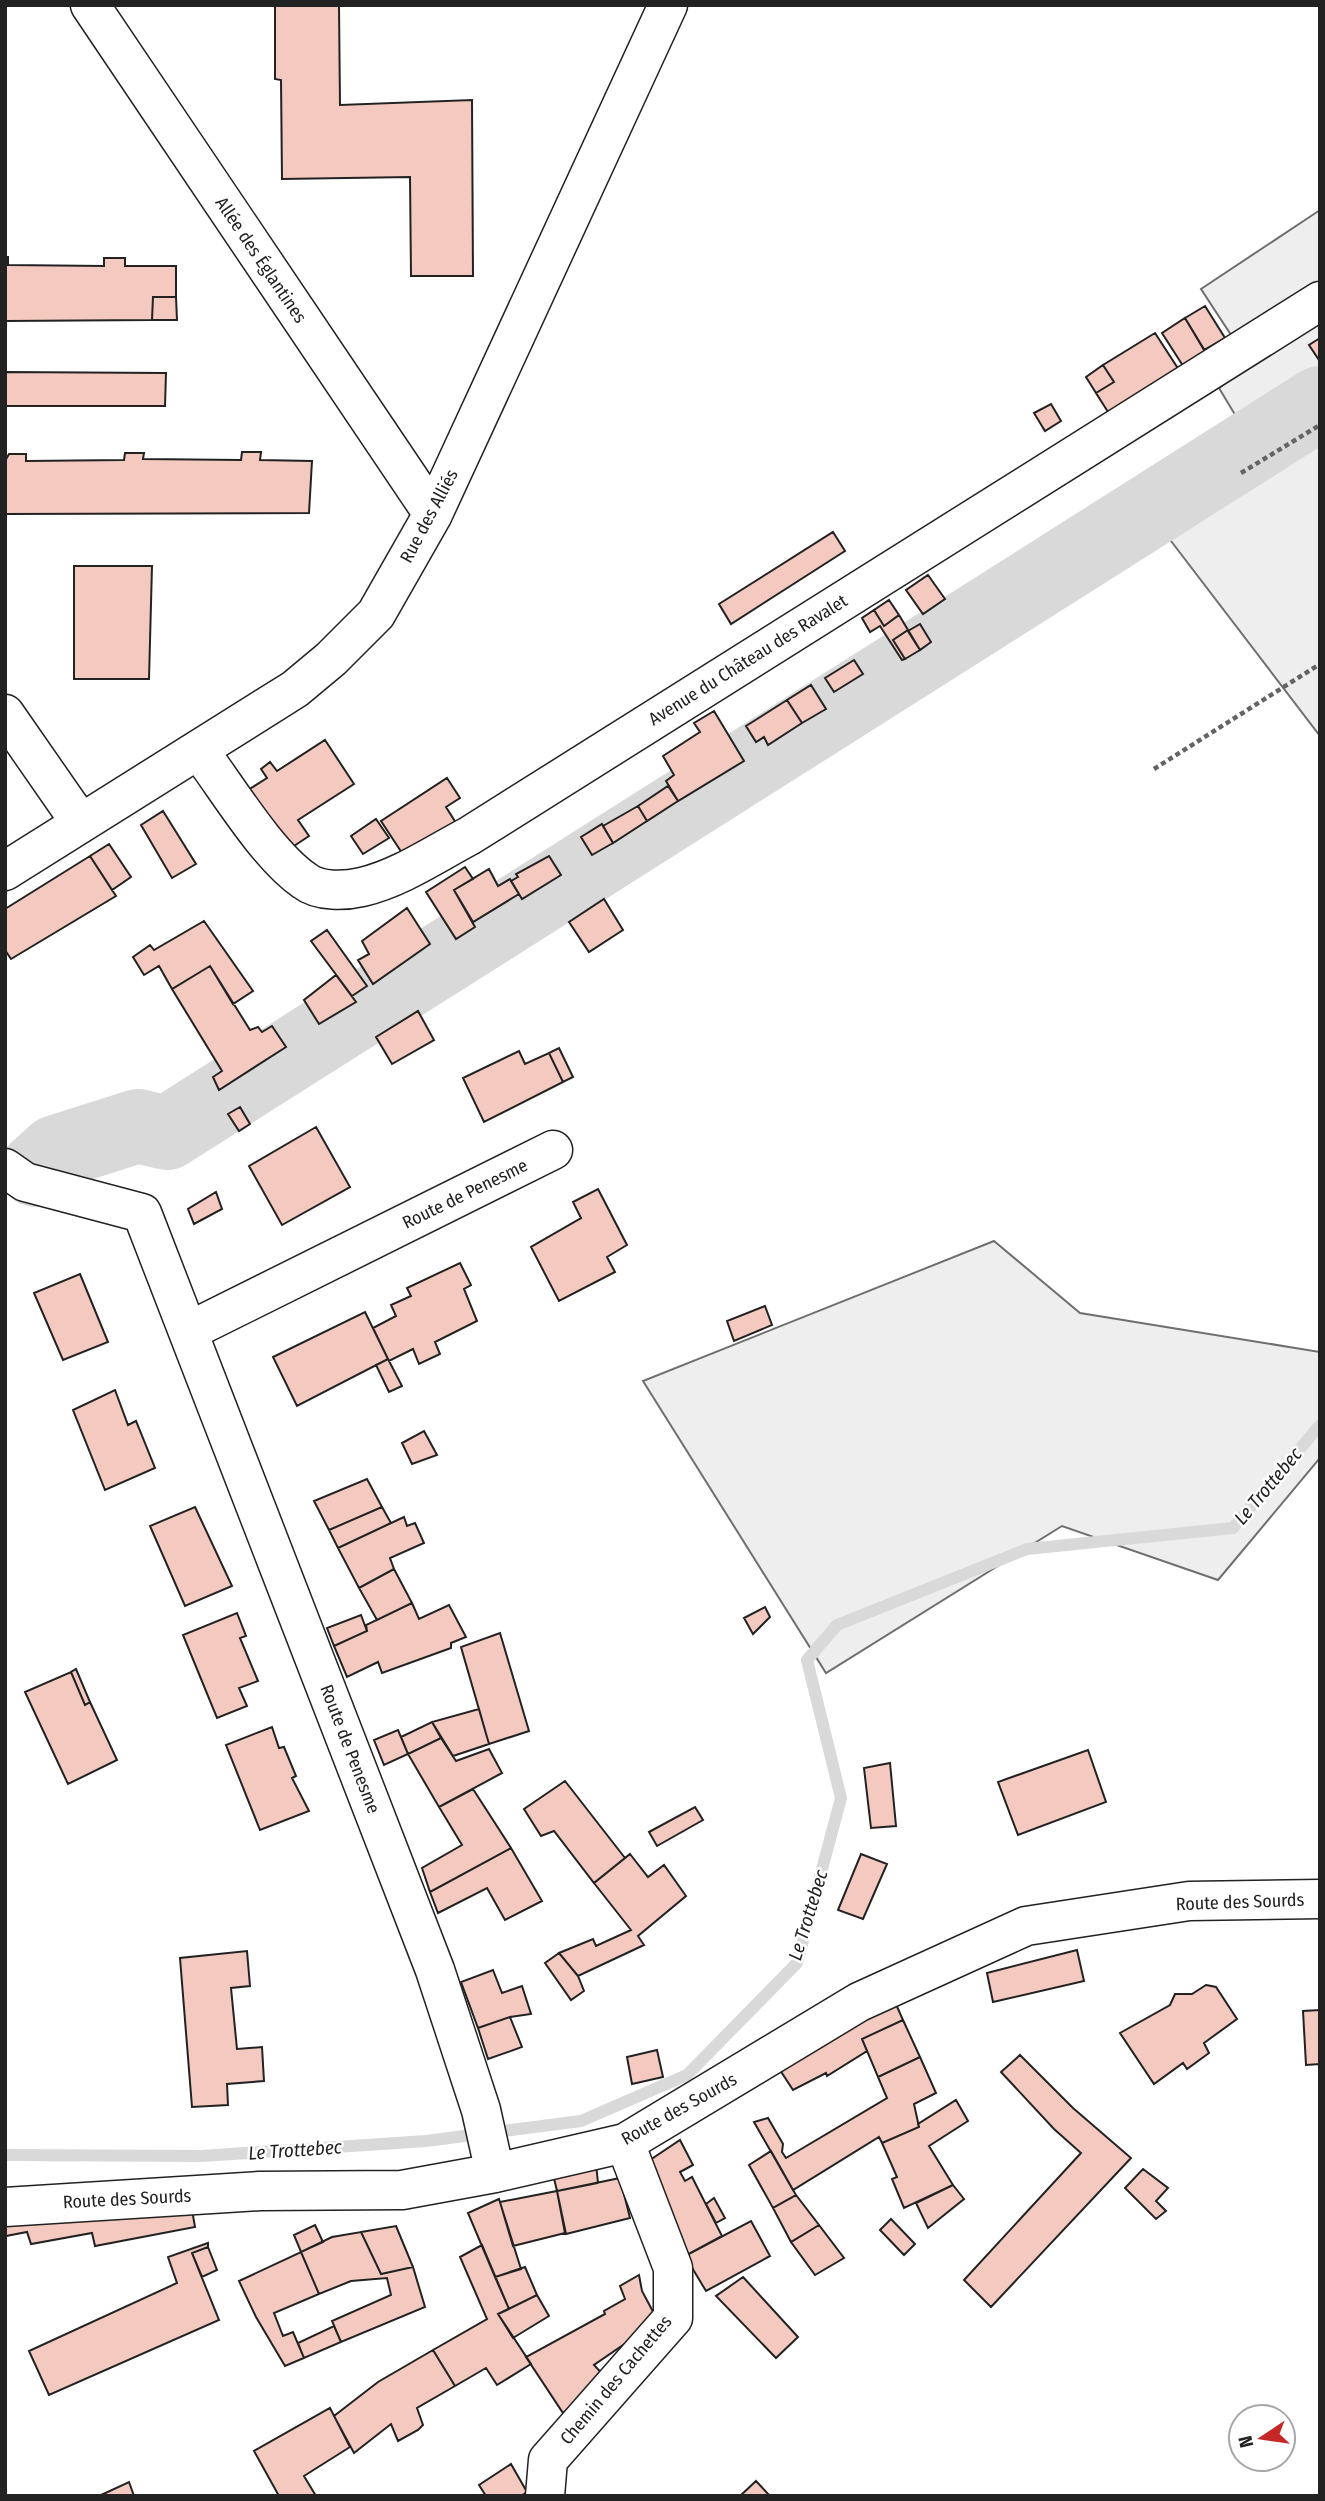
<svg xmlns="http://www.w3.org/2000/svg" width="1325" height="2501" viewBox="0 0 1325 2501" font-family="'Fira Sans Condensed',sans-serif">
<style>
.green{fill:#eee;stroke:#6f6f6f;stroke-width:2}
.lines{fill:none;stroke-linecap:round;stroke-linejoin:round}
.stream{stroke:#d9d9d9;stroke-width:12}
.river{stroke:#d9d9d9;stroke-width:74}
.building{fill:#f3c9c0;stroke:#222;stroke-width:2}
.minor-casing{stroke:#222;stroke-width:41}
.path{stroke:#646464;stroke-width:4.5;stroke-dasharray:5 3.5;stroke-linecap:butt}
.minor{stroke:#fff;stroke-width:38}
.labels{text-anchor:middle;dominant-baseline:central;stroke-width:5;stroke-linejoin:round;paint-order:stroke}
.street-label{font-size:18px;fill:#222;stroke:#fff}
.water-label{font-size:19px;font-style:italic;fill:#222;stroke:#fff}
</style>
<rect width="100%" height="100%" fill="#fff"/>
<path class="green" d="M 1320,210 L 1320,736 L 1158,524 L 1252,443 L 1219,388 L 1250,364 L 1201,289 Z
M 994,1241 L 1080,1313 L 1320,1352 L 1320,1458 L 1218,1580 L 1062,1526 L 826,1673 L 643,1381 Z"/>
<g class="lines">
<path class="stream" d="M 5,2155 L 202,2156 L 426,2141 L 581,2121 L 687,2075 L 797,1963 L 841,1798 L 807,1660 L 837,1625 L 1027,1549 L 1233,1528 L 1320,1425"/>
<path class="river" d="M 36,1170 L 56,1152 L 138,1126 L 167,1133 L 1320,403"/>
</g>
<path class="building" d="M 275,5 L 339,5 L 340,105 L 472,100 L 473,276 L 411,276 L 410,177 L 282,179 L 281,80 L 275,79 Z
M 5,257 L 8,257 L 8,265 L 104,266 L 104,258 L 125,258 L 125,266 L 176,266 L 176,297 L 153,297 L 152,320 L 5,321 Z
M 153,297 L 176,297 L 177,320 L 152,320 Z
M 1205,306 L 1225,338 L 1204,350 L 1185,318 Z
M 1185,318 L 1208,356 L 1185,369 L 1162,333 Z
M 1155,333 L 1179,370 L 1108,412 L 1096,393 L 1114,382 L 1103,365 Z
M 1320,338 L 1320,360 L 1319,360 L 1309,345 Z
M 1103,365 L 1114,382 L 1096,393 L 1086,377 Z
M 5,372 L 166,373 L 165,406 L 5,406 Z
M 1051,404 L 1061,421 L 1045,431 L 1034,413 Z
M 242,452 L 261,452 L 260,460 L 312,461 L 309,513 L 5,514 L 5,461 L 9,454 L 26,454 L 26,461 L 124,460 L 125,453 L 144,453 L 143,459 L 241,460 Z
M 833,532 L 845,551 L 731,624 L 719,604 Z
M 74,566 L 152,566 L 149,679 L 74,679 Z
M 928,575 L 945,599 L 923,614 L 906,590 Z
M 889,600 L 899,615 L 884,626 L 874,610 Z
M 874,610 L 884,626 L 899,615 L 908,630 L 893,640 L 905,659 L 902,660 L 880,626 L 870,632 L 862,618 Z
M 920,624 L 931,642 L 920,650 L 908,631 Z
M 908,630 L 920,650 L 905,659 L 893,640 Z
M 854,660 L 863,674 L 834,692 L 825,678 Z
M 811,685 L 826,709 L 802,723 L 787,700 Z
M 787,700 L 802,723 L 768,745 L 764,737 L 756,742 L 746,726 Z
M 714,711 L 744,761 L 678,801 L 666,781 L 674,775 L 663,756 L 700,732 L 694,723 Z
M 325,740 L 354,784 L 298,820 L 309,836 L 291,848 L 248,790 L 267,778 L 261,769 L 270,762 L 277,771 Z
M 447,778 L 460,798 L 446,807 L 456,823 L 402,853 L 381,821 Z
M 668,786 L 678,801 L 647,821 L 638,806 Z
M 638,806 L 647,821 L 613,843 L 603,826 Z
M 163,811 L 196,864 L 172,878 L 141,825 Z
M 376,819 L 389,838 L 363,854 L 351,836 Z
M 602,824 L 613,843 L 592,855 L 581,837 Z
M 109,844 L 131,877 L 112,890 L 90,856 Z
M 90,856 L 116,896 L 11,959 L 5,950 L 5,909 Z
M 549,856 L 561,875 L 522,899 L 511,881 L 518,877 L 516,874 Z
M 465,867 L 473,879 L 454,890 L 475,927 L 456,939 L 426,892 Z
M 489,869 L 498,886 L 510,879 L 519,894 L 473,922 L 454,890 Z
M 604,899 L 623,930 L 589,952 L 569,922 Z
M 407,908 L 430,944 L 373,984 L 358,960 L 369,954 L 362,941 Z
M 204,921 L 253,991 L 233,1004 L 210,966 L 172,989 L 159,966 L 144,975 L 133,957 L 150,945 L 154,950 Z
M 327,930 L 367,986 L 352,996 L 311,941 Z
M 210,966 L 250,1030 L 258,1027 L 262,1032 L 272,1026 L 286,1047 L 219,1090 L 213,1077 L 222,1071 L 172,989 Z
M 336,975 L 356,1002 L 319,1024 L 304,1000 Z
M 418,1011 L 434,1040 L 392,1064 L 376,1037 Z
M 559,1048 L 573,1077 L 563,1082 L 549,1053 Z
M 519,1051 L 525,1064 L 549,1053 L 563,1082 L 484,1122 L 463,1078 Z
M 240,1107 L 250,1124 L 239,1131 L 228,1114 Z
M 316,1127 L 350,1187 L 282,1225 L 249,1166 Z
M 598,1189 L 627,1245 L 607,1257 L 615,1272 L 559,1301 L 531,1247 L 581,1218 L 573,1202 Z
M 216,1192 L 222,1209 L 194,1224 L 188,1209 Z
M 460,1263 L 471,1285 L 464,1289 L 477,1321 L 435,1342 L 440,1354 L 419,1364 L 413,1349 L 389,1361 L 373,1328 L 396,1316 L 391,1305 L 411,1296 L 407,1288 Z
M 80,1274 L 108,1342 L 63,1360 L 34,1293 Z
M 765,1306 L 772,1325 L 734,1341 L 727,1321 Z
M 365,1312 L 388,1359 L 297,1406 L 273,1357 Z
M 388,1359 L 402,1386 L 389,1392 L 376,1365 Z
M 115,1390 L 128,1425 L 136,1421 L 155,1468 L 105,1490 L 73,1410 Z
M 424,1431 L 437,1455 L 412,1464 L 402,1443 Z
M 367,1479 L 382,1507 L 329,1530 L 314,1501 Z
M 195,1507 L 232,1586 L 185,1606 L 150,1526 Z
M 382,1507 L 391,1523 L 338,1548 L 329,1530 Z
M 404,1517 L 407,1526 L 415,1523 L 424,1543 L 390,1558 L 394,1569 L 359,1588 L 338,1548 Z
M 394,1569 L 412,1603 L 377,1620 L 359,1588 Z
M 412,1603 L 419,1619 L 449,1605 L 466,1637 L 451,1643 L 451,1648 L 382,1673 L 378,1662 L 347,1677 L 334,1646 L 367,1631 L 366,1625 Z
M 765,1607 L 770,1617 L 753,1634 L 744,1618 Z
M 237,1613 L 246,1636 L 240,1638 L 258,1681 L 239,1688 L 247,1706 L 217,1718 L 183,1635 Z
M 361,1615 L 367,1631 L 334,1646 L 327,1628 Z
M 500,1633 L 529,1731 L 489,1744 L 461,1647 Z
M 76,1669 L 90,1702 L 85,1705 L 71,1672 Z
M 71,1672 L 85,1705 L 90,1702 L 117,1760 L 68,1784 L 25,1692 Z
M 479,1709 L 489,1744 L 453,1756 L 432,1722 Z
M 432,1722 L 441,1738 L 408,1754 L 401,1737 Z
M 272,1727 L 279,1748 L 284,1747 L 296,1776 L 292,1778 L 309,1811 L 260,1830 L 226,1745 Z
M 398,1730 L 408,1754 L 384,1765 L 374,1740 Z
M 441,1738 L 456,1761 L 489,1749 L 502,1773 L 439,1807 L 408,1754 Z
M 1088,1750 L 1106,1802 L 1018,1835 L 998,1782 Z
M 890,1763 L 896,1826 L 871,1828 L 864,1768 Z
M 565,1781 L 625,1858 L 594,1883 L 554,1831 L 541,1836 L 524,1809 Z
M 473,1789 L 511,1848 L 430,1892 L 422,1868 L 462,1845 L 439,1807 Z
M 695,1807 L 703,1820 L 657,1846 L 649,1832 Z
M 511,1848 L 542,1901 L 505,1920 L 487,1888 L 438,1913 L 430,1892 Z
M 630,1854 L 648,1877 L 664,1865 L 686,1896 L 638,1936 L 644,1945 L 578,1976 L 559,1953 L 593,1939 L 596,1946 L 631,1930 L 594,1883 Z
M 861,1854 L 887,1864 L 863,1919 L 838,1910 Z
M 1077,1950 L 1084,1981 L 993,2002 L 987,1973 Z
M 247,1951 L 250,1986 L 231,1988 L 237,2049 L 262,2047 L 264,2081 L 227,2084 L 228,2105 L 192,2107 L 180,1958 Z
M 559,1953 L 578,1976 L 584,1991 L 571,2000 L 545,1963 Z
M 493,1970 L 502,1993 L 522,1986 L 531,2014 L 510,2017 L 478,2028 L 461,1982 Z
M 1206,1985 L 1216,1987 L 1237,2019 L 1204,2043 L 1209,2053 L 1187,2069 L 1183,2063 L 1154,2084 L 1120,2033 L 1170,2005 L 1175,1994 L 1192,1994 Z
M 895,2002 L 903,2020 L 862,2039 L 867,2051 L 827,2076 L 826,2073 L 793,2090 L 780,2070 Z
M 1320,2010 L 1320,2064 L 1306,2065 L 1303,2011 Z
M 510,2017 L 522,2047 L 488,2059 L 478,2028 Z
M 903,2020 L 920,2057 L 878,2077 L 862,2039 Z
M 657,2050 L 663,2077 L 632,2084 L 627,2057 Z
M 1020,2055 L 1073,2108 L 1131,2158 L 991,2307 L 964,2280 L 1081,2153 L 1054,2129 L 1001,2072 Z
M 920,2057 L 936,2093 L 914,2104 L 919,2127 L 882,2143 L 879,2137 L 793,2190 L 754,2122 L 768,2118 L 783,2144 L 782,2152 L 786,2158 L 887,2098 L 878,2077 Z
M 956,2100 L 968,2121 L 929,2146 L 953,2185 L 904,2208 L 892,2179 L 897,2177 L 882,2143 L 919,2127 L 918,2124 Z
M 680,2140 L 693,2165 L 680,2172 L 685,2181 L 692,2177 L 722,2236 L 685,2256 L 649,2173 L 656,2170 L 650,2160 Z
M 771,2151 L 796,2195 L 773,2208 L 749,2165 Z
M 596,2164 L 598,2183 L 557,2191 L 553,2174 Z
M 1143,2169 L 1168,2188 L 1156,2201 L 1166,2211 L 1156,2219 L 1125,2188 Z
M 620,2178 L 630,2218 L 566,2234 L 557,2191 Z
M 953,2185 L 964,2199 L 928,2228 L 916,2203 Z
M 557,2191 L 565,2233 L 513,2246 L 500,2202 Z
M 796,2195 L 819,2225 L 791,2242 L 773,2208 Z
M 714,2198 L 725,2218 L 716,2223 L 706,2204 Z
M 499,2199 L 521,2269 L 495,2277 L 468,2213 Z
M 191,2204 L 195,2227 L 95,2246 L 92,2233 L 31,2244 L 27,2232 L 6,2236 L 5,2222 Z
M 891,2219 L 915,2244 L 904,2255 L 880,2230 Z
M 751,2221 L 770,2256 L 706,2291 L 685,2256 Z
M 315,2225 L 323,2242 L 301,2252 L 294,2235 Z
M 819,2225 L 844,2258 L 815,2275 L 791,2242 Z
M 396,2226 L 413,2267 L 381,2274 L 361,2232 Z
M 361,2232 L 381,2274 L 413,2267 L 425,2307 L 341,2342 L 332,2321 L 391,2295 L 387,2278 L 351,2281 L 319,2294 L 301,2252 L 332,2237 Z
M 208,2243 L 208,2247 L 192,2253 L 219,2320 L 49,2395 L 29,2351 L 177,2283 L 168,2257 Z
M 482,2245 L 509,2309 L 498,2314 L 531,2364 L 497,2385 L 486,2368 L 455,2386 L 433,2350 L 487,2319 L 460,2257 Z
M 208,2247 L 217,2270 L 202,2277 L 192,2253 Z
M 301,2252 L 319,2294 L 274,2313 L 283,2336 L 293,2332 L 304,2358 L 285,2366 L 256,2317 L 239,2281 Z
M 525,2267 L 537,2295 L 509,2309 L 495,2277 Z
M 639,2275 L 642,2291 L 658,2321 L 594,2365 L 609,2381 L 563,2413 L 526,2357 L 605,2314 L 604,2311 L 625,2299 L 620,2286 Z
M 743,2277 L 798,2337 L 776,2358 L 716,2296 Z
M 537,2295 L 549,2316 L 513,2338 L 498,2314 Z
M 334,2326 L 341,2342 L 304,2358 L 298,2343 Z
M 433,2350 L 455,2386 L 417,2408 L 423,2425 L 418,2430 L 398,2441 L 391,2424 L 354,2453 L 334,2416 L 378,2382 Z
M 330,2408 L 350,2447 L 304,2476 L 316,2496 L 279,2496 L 254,2451 Z
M 511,2464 L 527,2492 L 521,2496 L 486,2496 L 479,2485 Z
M 756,2481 L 770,2496 L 740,2496 Z
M 129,2482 L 134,2496 L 99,2496 Z"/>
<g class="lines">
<g class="minor-casing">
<path id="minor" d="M 90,5 L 433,514
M 5,714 L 80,822
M 200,752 C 228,789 267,855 305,881 C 319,892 345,891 362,887 C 400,878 435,854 469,836 L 1320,301
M 5,871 L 295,689 L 331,659 L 376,614 L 433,514 L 668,5
M 5,1168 L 25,1182 L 142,1213 L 435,1970 L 481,2110 L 495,2173
M 189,1331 L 553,1150
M 5,2207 L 260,2191 L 402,2190 L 495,2173 L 625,2143 L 859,2002 L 1026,1926 L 1189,1901 L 1320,1899
M 545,2496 L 548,2460 L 673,2318 L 673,2268 L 625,2143"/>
</g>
<path class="path" d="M 1241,473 L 1320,425
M 1154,769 L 1320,664"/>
<use href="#minor" class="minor"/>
</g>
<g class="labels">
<g class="street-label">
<text transform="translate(261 260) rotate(56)">Allée des Églantines</text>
<text transform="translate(429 516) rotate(-62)">Rue des Alliés</text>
<text transform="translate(748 660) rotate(-32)">Avenue du Château des Ravalet</text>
<text transform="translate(465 1194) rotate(-26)">Route de Penesme</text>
<text transform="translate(350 1749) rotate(69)">Route de Penesme</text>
<text transform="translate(1240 1902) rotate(-2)">Route des Sourds</text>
<text transform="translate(679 2109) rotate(-29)">Route des Sourds</text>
<text transform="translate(127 2199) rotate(-3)">Route des Sourds</text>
<text transform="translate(616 2380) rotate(-50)">Chemin des Cachettes</text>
</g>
<g class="water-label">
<text transform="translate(1268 1486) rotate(-50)">Le Trottebec</text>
<text transform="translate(808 1915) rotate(-73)">Le Trottebec</text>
<text transform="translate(295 2150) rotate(-4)">Le Trottebec</text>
</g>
</g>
<rect width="1325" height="2501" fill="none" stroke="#222222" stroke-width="14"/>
<g transform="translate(1262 2438) rotate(257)"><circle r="33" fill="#ffffff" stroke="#a7a7a7" stroke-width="2"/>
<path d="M0-5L12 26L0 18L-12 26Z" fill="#c62828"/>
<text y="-10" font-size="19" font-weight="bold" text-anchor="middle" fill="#222222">N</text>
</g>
</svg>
